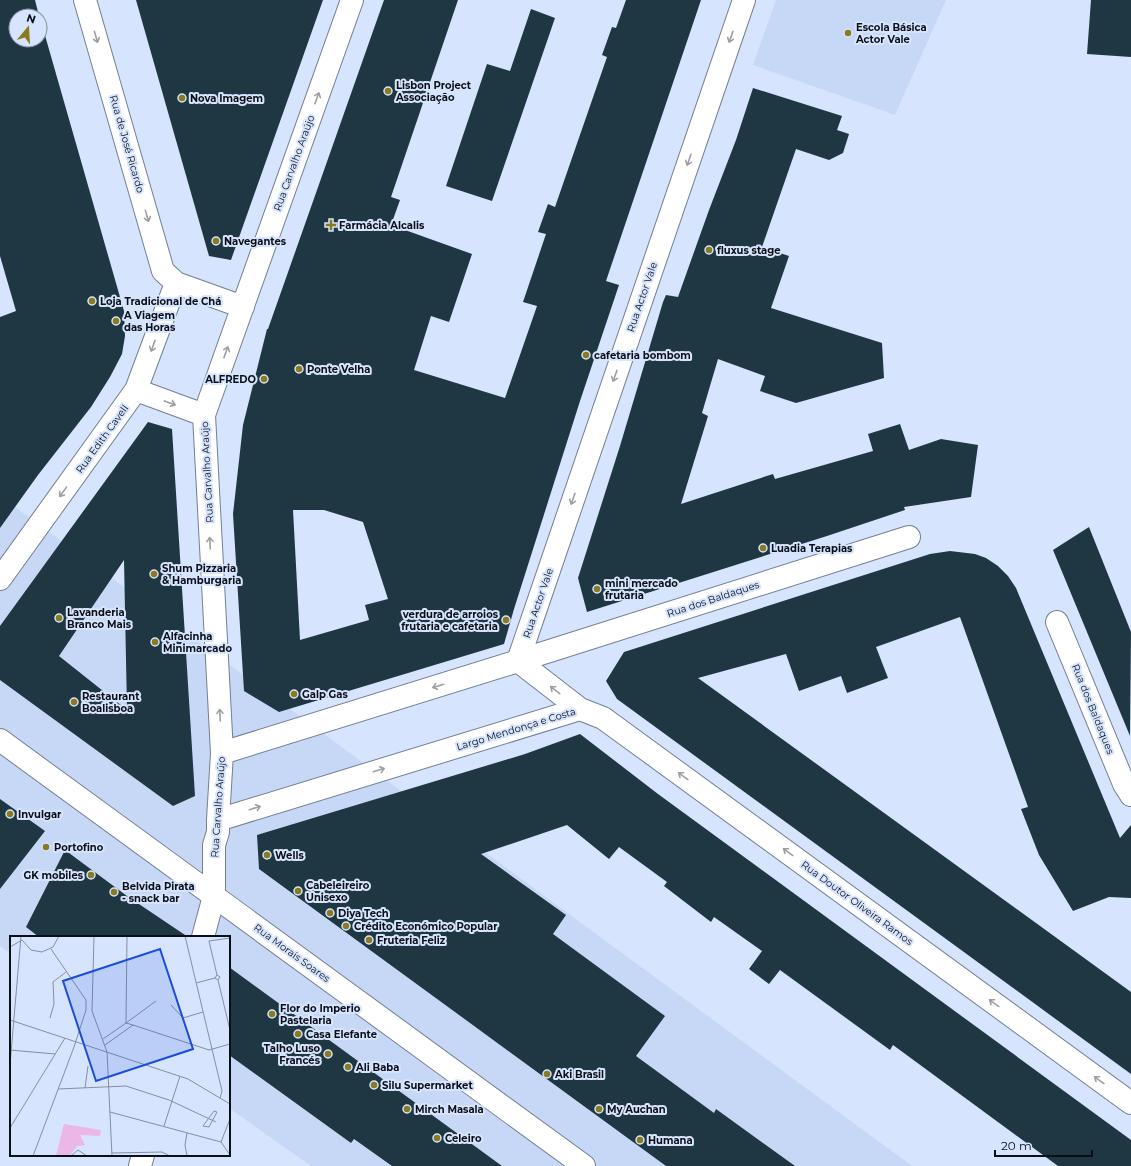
<svg xmlns="http://www.w3.org/2000/svg" width="1131" height="1166" viewBox="0 0 1131 1166" font-family="Montserrat,sans-serif">
<style>
.built{fill:#c7d8f7}
.building{fill:#1e3743;fill-rule:evenodd}
.lines{fill:none;stroke-linecap:round;stroke-linejoin:round}
.minor-casing{stroke:#737f96;stroke-width:24}
.secondary-casing{stroke:#737f96;stroke-width:24}
.minor{stroke:#fff;stroke-width:22}
.secondary{stroke:#fff;stroke-width:22}
.oneway{stroke:#9d9fa3}
.poi-dot{fill:#8a7b21;stroke:#d6e4fd;stroke-width:1.5}
.labels{text-anchor:middle;dominant-baseline:central;stroke-width:4;stroke-linejoin:round;paint-order:stroke}
.poi-label{font-size:10px;font-weight:bold;fill:#0b0f18;stroke:#d6e4fd;text-anchor:start}
.street-label{font-size:10px;fill:#0b0f18;stroke:#d6e4fd}
.inset-road{fill:none;stroke:#858fa1;stroke-width:1}
.view{fill:#1d4ed8;fill-opacity:0.15;stroke:#1d4ed8;stroke-width:2}
.inset-edge{fill:none;stroke:#0b0f18;stroke-width:2}
</style>
<rect width="100%" height="100%" fill="#d6e4fd"/>
<path class="built" d="M 776,0 L 946,0 L 895,115 L 753,65 Z
M 0,496 L 912,1166 L 311,1166 L 229,1108 L 229,937 L 11,937 L 11,954 L 0,946 Z"/>
<path class="building" d="M 0,0 L 35,0 L 39,16 L 16,16 L 16,40 L 40,40 L 40,18 L 124,311 L 125,336 L 122,354 L 110,377 L 91,407 L 38,475 L 0,528 L 0,317 L 16,311 L 0,256 Z
M 136,0 L 323,0 L 231,260 L 209,256 Z
M 384,0 L 458,0 L 391,197 L 400,200 L 391,225 L 472,254 L 449,322 L 431,316 L 414,370 L 505,398 L 537,306 L 523,302 L 546,234 L 538,232 L 548,204 L 555,207 L 607,57 L 602,55 L 612,27 L 616,28 L 626,0 L 701,0 L 606,281 L 619,285 L 580,401 L 514,609 L 504,644 L 279,712 L 244,691 L 233,514 L 243,425 L 267,329 L 268,329 ZM 293,510 L 324,510 L 363,522 L 388,599 L 365,605 L 369,620 L 300,640 Z
M 1091,0 L 1131,0 L 1131,57 L 1087,54 Z
M 531,9 L 555,18 L 492,201 L 446,186 L 487,64 L 510,71 Z
M 753,88 L 842,116 L 837,130 L 849,134 L 843,153 L 829,160 L 796,149 L 762,247 L 789,256 L 771,308 L 882,343 L 884,378 L 796,403 L 760,391 L 765,376 L 718,359 L 702,413 L 708,416 L 681,504 L 773,474 L 775,479 L 873,451 L 868,434 L 900,424 L 909,450 L 941,439 L 978,445 L 971,497 L 904,507 L 905,510 L 827,536 L 587,612 L 578,578 L 620,446 L 663,302 L 666,295 L 678,297 L 709,210 L 736,140 Z
M 148,422 L 172,429 L 195,796 L 173,806 L 0,680 L 0,626 ZM 124,560 L 127,710 L 59,656 Z
M 1089,527 L 1131,632 L 1130,736 L 1053,550 Z
M 950,551 L 975,554 L 986,558 L 998,566 L 1008,576 L 1016,588 L 1120,838 L 1131,825 L 1131,898 L 1109,897 L 1073,911 L 1039,855 L 1021,809 L 1028,807 L 960,617 L 876,647 L 888,678 L 847,693 L 841,676 L 799,691 L 786,654 L 698,678 L 1131,992 L 1131,1074 L 617,699 L 606,681 L 624,652 L 930,554 Z
M 580,734 L 658,794 L 1131,1140 L 1131,1166 L 1058,1166 L 893,1045 L 890,1050 L 780,970 L 769,984 L 749,969 L 762,951 L 714,917 L 711,922 L 664,886 L 667,882 L 619,847 L 609,859 L 567,825 L 481,854 L 566,915 L 553,934 L 665,1016 L 636,1056 L 714,1113 L 716,1109 L 795,1166 L 666,1166 L 259,869 L 257,835 L 525,754 Z
M 0,799 L 45,831 L 0,889 Z
M 65,850 L 127,896 L 188,937 L 39,937 L 26,927 Z
M 229,967 L 299,1018 L 502,1166 L 392,1166 L 354,1139 L 351,1143 L 229,1055 Z"/>
<g class="lines">
<g class="minor-casing">
<path id="minor" d="M 85,0 L 163,271 L 176,283 L 243,307
M 136,390 L 204,415
M 0,579 L 136,390 L 176,283
M 1057,622 L 1124,784 L 1131,795
M 518,661 L 744,0
M 518,661 L 909,537
M 580,709 L 603,718 L 1131,1103
M 218,820 L 580,709 L 518,661 L 222,753
M 203,937 L 214,896 L 214,845 L 218,832 L 218,820 L 222,753 L 204,415 L 352,0
M 140,1166 L 143,1155"/>
</g>
<g class="secondary-casing">
<path id="secondary" d="M 0,740 L 584,1166"/>
</g>
<use href="#minor" class="minor"/>
<use href="#secondary" class="secondary"/>
</g>
<defs><path id="oneway-shaft" d="M-6 0H5M1.5-3L5.5 0L1.5 3" fill="none" stroke-width="1.6" stroke-linecap="round" stroke-linejoin="round"/></defs>
<g class="oneway">
<use href="#oneway-shaft" transform="translate(96 37) rotate(74)"/>
<use href="#oneway-shaft" transform="translate(731 37) rotate(109)"/>
<use href="#oneway-shaft" transform="translate(317 98) rotate(-70)"/>
<use href="#oneway-shaft" transform="translate(689 160) rotate(109)"/>
<use href="#oneway-shaft" transform="translate(147 216) rotate(74)"/>
<use href="#oneway-shaft" transform="translate(153 346) rotate(110)"/>
<use href="#oneway-shaft" transform="translate(226 352) rotate(-70)"/>
<use href="#oneway-shaft" transform="translate(615 376) rotate(109)"/>
<use href="#oneway-shaft" transform="translate(170 403) rotate(20)"/>
<use href="#oneway-shaft" transform="translate(63 492) rotate(126)"/>
<use href="#oneway-shaft" transform="translate(573 499) rotate(109)"/>
<use href="#oneway-shaft" transform="translate(210 543) rotate(-93)"/>
<use href="#oneway-shaft" transform="translate(438 686) rotate(163)"/>
<use href="#oneway-shaft" transform="translate(555 690) rotate(-142)"/>
<use href="#oneway-shaft" transform="translate(220 715) rotate(-93)"/>
<use href="#oneway-shaft" transform="translate(379 770) rotate(-17)"/>
<use href="#oneway-shaft" transform="translate(683 776) rotate(-144)"/>
<use href="#oneway-shaft" transform="translate(255 808) rotate(-17)"/>
<use href="#oneway-shaft" transform="translate(788 852) rotate(-144)"/>
<use href="#oneway-shaft" transform="translate(994 1003) rotate(-144)"/>
<use href="#oneway-shaft" transform="translate(1099 1080) rotate(-144)"/>
</g>
<g class="poi-dot">
<circle cx="848" cy="33" r="4"/>
<circle cx="388" cy="91" r="4"/>
<circle cx="182" cy="98" r="4"/>
<path d="M329 219h4v4h4v4h-4v4h-4v-4h-4v-4h4z"/>
<circle cx="216" cy="241" r="4"/>
<circle cx="709" cy="250" r="4"/>
<circle cx="92" cy="301" r="4"/>
<circle cx="116" cy="321" r="4"/>
<circle cx="586" cy="355" r="4"/>
<circle cx="299" cy="369" r="4"/>
<circle cx="264" cy="379" r="4"/>
<circle cx="763" cy="548" r="4"/>
<circle cx="154" cy="574" r="4"/>
<circle cx="597" cy="589" r="4"/>
<circle cx="59" cy="618" r="4"/>
<circle cx="506" cy="620" r="4"/>
<circle cx="155" cy="642" r="4"/>
<circle cx="294" cy="694" r="4"/>
<circle cx="74" cy="702" r="4"/>
<circle cx="10" cy="814" r="4"/>
<circle cx="46" cy="847" r="4"/>
<circle cx="267" cy="855" r="4"/>
<circle cx="91" cy="875" r="4"/>
<circle cx="298" cy="891" r="4"/>
<circle cx="114" cy="892" r="4"/>
<circle cx="330" cy="913" r="4"/>
<circle cx="346" cy="926" r="4"/>
<circle cx="369" cy="940" r="4"/>
<circle cx="272" cy="1014" r="4"/>
<circle cx="298" cy="1034" r="4"/>
<circle cx="328" cy="1054" r="4"/>
<circle cx="348" cy="1067" r="4"/>
<circle cx="547" cy="1074" r="4"/>
<circle cx="374" cy="1085" r="4"/>
<circle cx="407" cy="1109" r="4"/>
<circle cx="599" cy="1109" r="4"/>
<circle cx="437" cy="1138" r="4"/>
<circle cx="640" cy="1140" r="4"/>
</g>
<g class="labels">
<g class="poi-label">
<text x="856" y="27">Escola Básica<tspan x="856" dy="12">Actor Vale</tspan></text>
<text x="396" y="85">Lisbon Project<tspan x="396" dy="12">Associação</tspan></text>
<text x="190" y="98">Nova Imagem</text>
<text x="339" y="225">Farmácia Alcalis</text>
<text x="224" y="241">Navegantes</text>
<text x="717" y="250">fluxus stage</text>
<text x="100" y="301">Loja Tradicional de Chá</text>
<text x="124" y="315">A Viagem<tspan x="124" dy="12">das Horas</tspan></text>
<text x="594" y="355">cafetaria bombom</text>
<text x="307" y="369">Ponte Velha</text>
<text x="256" y="379" text-anchor="end">ALFREDO</text>
<text x="771" y="548">Luadia Terapias</text>
<text x="162" y="568">Shum Pizzaria<tspan x="162" dy="12">&amp; Hamburgaria</tspan></text>
<text x="605" y="583">mini mercado<tspan x="605" dy="12">frutaria</tspan></text>
<text x="67" y="612">Lavanderia<tspan x="67" dy="12">Branco Mais</tspan></text>
<text x="498" y="614" text-anchor="end">verdura de arroios<tspan x="498" dy="12">frutaria e cafetaria</tspan></text>
<text x="163" y="636">Alfacinha<tspan x="163" dy="12">Minimarcado</tspan></text>
<text x="302" y="694">Galp Gas</text>
<text x="82" y="696">Restaurant<tspan x="82" dy="12">Boalisboa</tspan></text>
<text x="18" y="814">Invulgar</text>
<text x="54" y="847">Portofino</text>
<text x="275" y="855">Wells</text>
<text x="83" y="875" text-anchor="end">GK mobiles</text>
<text x="306" y="885">Cabeleireiro<tspan x="306" dy="12">Unisexo</tspan></text>
<text x="122" y="886">Belvida Pirata<tspan x="122" dy="12">- snack bar</tspan></text>
<text x="338" y="913">Diya Tech</text>
<text x="354" y="926">Crédito Económico Popular</text>
<text x="377" y="940">Fruteria Feliz</text>
<text x="280" y="1008">Flor do Imperio<tspan x="280" dy="12">Pastelaria</tspan></text>
<text x="306" y="1034">Casa Elefante</text>
<text x="320" y="1048" text-anchor="end">Talho Luso<tspan x="320" dy="12">Francés</tspan></text>
<text x="356" y="1067">Ali Baba</text>
<text x="555" y="1074">Aki Brasil</text>
<text x="382" y="1085">Silu Supermarket</text>
<text x="415" y="1109">Mirch Masala</text>
<text x="607" y="1109">My Auchan</text>
<text x="445" y="1138">Celeiro</text>
<text x="648" y="1140">Humana</text>
</g>
<g class="street-label">
<text transform="translate(127 144) rotate(74)">Rua de José Ricardo</text>
<text transform="translate(294 163) rotate(-70)">Rua Carvalho Araújo</text>
<text transform="translate(642 297) rotate(-71)">Rua Actor Vale</text>
<text transform="translate(102 439) rotate(-54)">Rua Edith Cavell</text>
<text transform="translate(207 472) rotate(-93)">Rua Carvalho Araújo</text>
<text transform="translate(713 599) rotate(-18)">Rua dos Baldaques</text>
<text transform="translate(538 603) rotate(-71)">Rua Actor Vale</text>
<text transform="translate(1093 709) rotate(68)">Rua dos Baldaques</text>
<text transform="translate(516 729) rotate(-17)">Largo Mendonça e Costa</text>
<text transform="translate(218 807) rotate(-86)">Rua Carvalho Araújo</text>
<text transform="translate(857 903) rotate(36)">Rua Doutor Oliveira Ramos</text>
<text transform="translate(292 953) rotate(36)">Rua Morais Soares</text>
</g>
</g>
<g transform="translate(10 936)">
<rect width="220" height="220" fill="#d6e4fd"/>
<path d="M 54,188 L 91,194 L 90,200 L 70,199 L 75,209 L 67,210 L 60,220 L 46,220 Z" fill="#eab7e6"/>
<path class="inset-road" d="M 84,0 L 82,75 L 97,116 L 102,220M 175,0 L 212,155 L 210,162M 12,4 L 21,14 L 32,16 L 43,11 L 49,0M 0,11 L 12,4M 41,13 L 76,64M 207,39 L 199,5 L 220,2M 208,44 L 220,94M 186,47 L 205,42 L 207,39 L 210,41 L 208,44 L 205,42M 161,69 L 173,82 L 193,76M 40,82 L 44,68 L 43,46 L 56,36M 0,84 L 178,143 L 220,168M 116,87 L 117,0M 116,87 L 146,65M 123,89 L 199,114 L 220,108M 93,103 L 116,87 L 123,89 L 95,109M 0,114 L 45,118M 0,129 L 11,0M 75,152 L 78,130M 48,153 L 116,150 L 159,164 L 206,186M 204,175 L 207,176 L 199,191 L 193,190 ZM 100,176 L 211,206M 220,183 L 211,206 L 220,219M 154,190 L 170,140M 0,192 L 55,102M 177,197 L 175,209 L 177,220M 102,217 L 152,216 L 160,220M 23,220 L 64,111 L 76,74 L 76,64M 61,220 L 68,214 L 77,220"/>
<path class="view" d="M 150,13 L 183,113 L 86,145 L 53,45 Z"/>
<rect width="220" height="220" class="inset-edge"/>
</g>
<g transform="translate(28 28) rotate(18)"><circle r="19" fill="#d6e4fd" stroke="#858fa1"/>
<path d="M0-3L7 15L0 10L-7 15Z" fill="#8a7b21"/>
<text y="-6" font-size="11" font-weight="bold" text-anchor="middle" fill="#0b0f18">N</text>
</g>
<path d="M995 1150v6h97v-6" fill="none" stroke="#0b0f18" stroke-width="2"/>
<text x="1001" y="1150" font-size="12" fill="#0b0f18" stroke="#d6e4fd" stroke-width="3" paint-order="stroke">20 m</text>
</svg>
